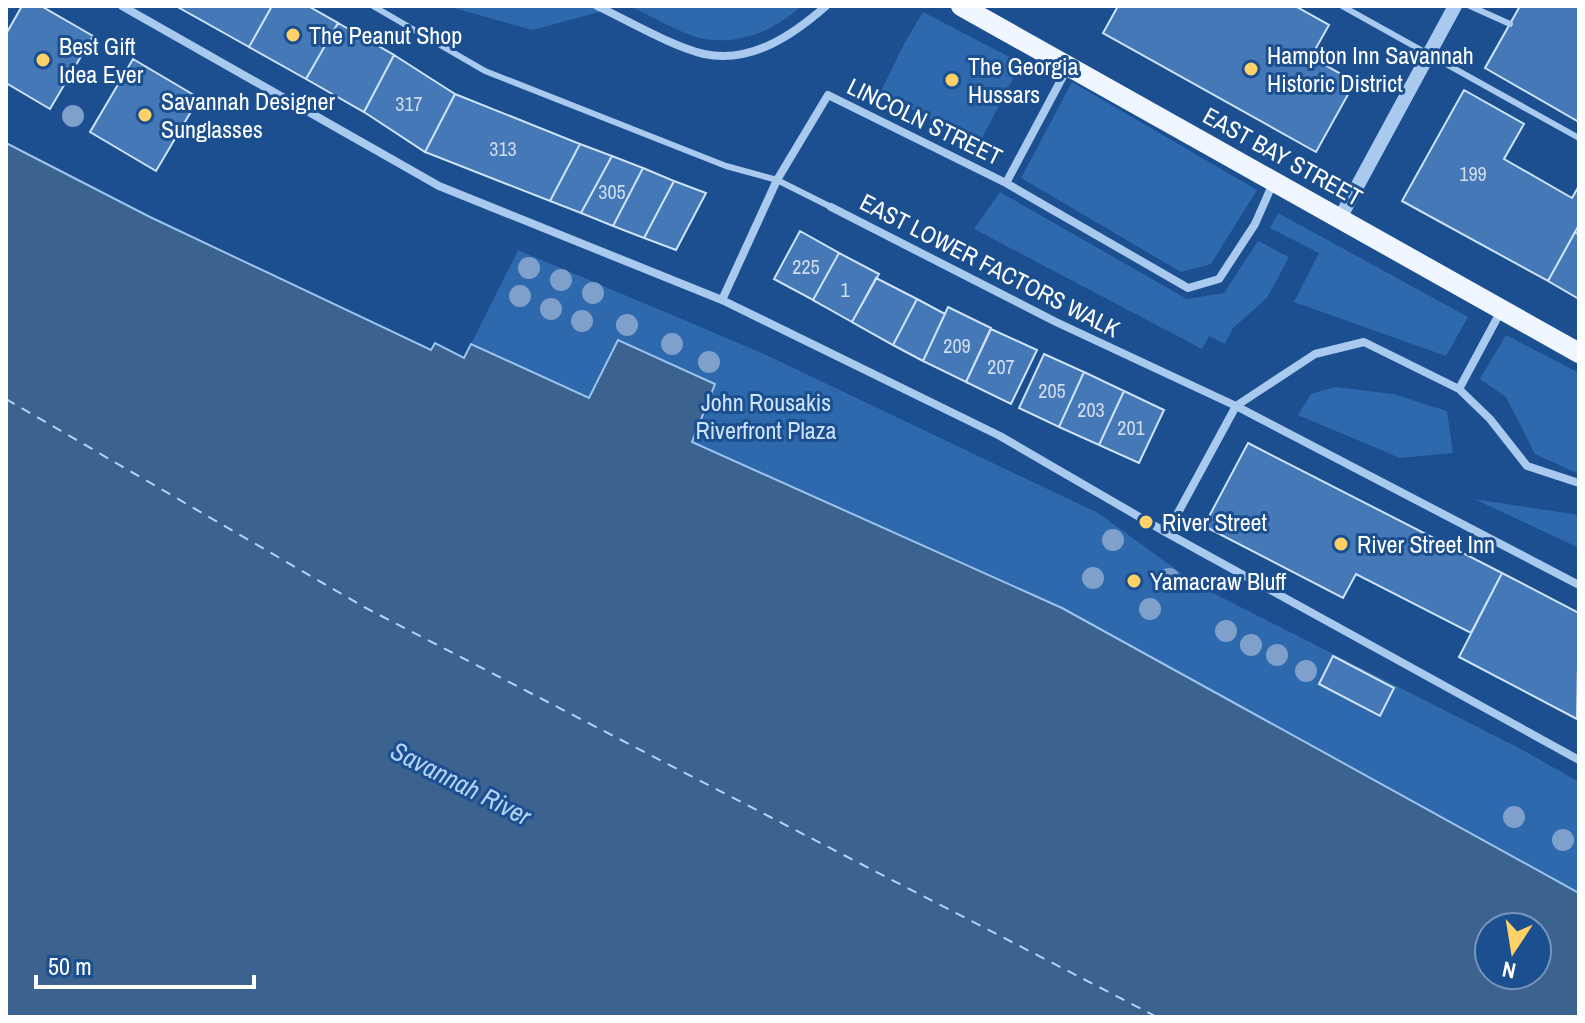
<svg xmlns="http://www.w3.org/2000/svg" width="1585" height="1023" viewBox="0 0 1585 1023" font-family="'Archivo Narrow',sans-serif">
<style>
.green{fill:#2e69ad}
.water{fill:#3c6290;stroke:#9cc4f0;stroke-width:2;fill-rule:evenodd}
.lines{fill:none;stroke-linecap:round;stroke-linejoin:round}
.ferry{stroke:#b5d3f5;stroke-width:2;stroke-dasharray:10 8;stroke-linecap:butt}
.building{fill:#4478b7;stroke:#cfe3fa;stroke-width:2}
.service{stroke:#a9c9ee;stroke-width:6}
.minor{stroke:#a9c9ee;stroke-width:8}
.tertiary{stroke:#a9c9ee;stroke-width:14}
.primary{stroke:#f0f6ff;stroke-width:20}
.tree{fill:#7ea0ca}
.poi-dot{fill:#ffd166;stroke:#1b4f8f;stroke-width:3}
.labels{text-anchor:middle;dominant-baseline:central;stroke-width:6;stroke-linejoin:round;paint-order:stroke}
.number-label{font-size:20px;fill:#d0dded}
.poi-label{font-size:24px;fill:#fff;stroke:#1b4f8f;text-anchor:start}
.street-label{font-size:24px;fill:#fff;stroke:#1b4f8f}
.park-label{font-size:24px;fill:#cfe3fa;stroke:#1b4f8f}
.water-label{font-size:26px;font-style:italic;fill:#b5d3f5;stroke:#1b4f8f}
</style>
<rect width="100%" height="100%" fill="#1b4f8f"/>
<path class="green" d="M 447,6 L 622,6 L 532,30 Z
M 630,6 L 801,6 C 775,30 741,45 704,39 C 685,36 649,15 630,6 Z
M 923,12 L 1021,63 L 979,144 L 880,93 L 904,44 Z
M 1072,82 L 1257,190 L 1211,264 L 1181,272 L 1021,178 Z
M 1000,192 L 1187,299 L 1224,293 L 1258,241 L 1289,257 L 1267,298 L 1233,328 L 1225,344 L 1209,336 L 1202,349 L 974,229 Z
M 1278,213 L 1468,317 L 1446,356 L 1294,302 L 1319,253 L 1270,228 Z
M 518,250 L 762,353 L 1098,513 L 1199,586 L 1519,748 L 1579,782 L 1579,893 L 1062,608 L 692,442 L 714,384 L 589,398 L 471,344 Z
M 1506,335 L 1579,373 L 1579,474 L 1535,454 L 1506,397 L 1480,379 Z
M 1335,387 L 1393,394 L 1447,411 L 1453,453 L 1400,458 L 1298,415 L 1311,394 Z
M 1474,499 L 1579,515 L 1579,548 Z"/>
<path class="water" d="M 6,143 L 150,217 L 431,350 L 435,343 L 464,358 L 471,344 L 589,398 L 618,340 L 715,384 L 692,442 L 1062,608 L 1579,893 L 1579,1017 L 6,1017 ZM 1489,927 L 1537,927 L 1537,975 L 1489,975 Z"/>
<g class="lines">
<path class="ferry" d="M 6,399 L 364,607 L 1157,1017"/>
</g>
<path class="building" d="M 22,6 L 41,6 L 93,36 L 50,109 L 6,83 L 6,34 Z
M 176,6 L 272,6 L 249,47 Z
M 272,6 L 308,6 L 338,23 L 306,79 L 249,47 Z
M 1118,6 L 1295,6 L 1329,25 L 1311,57 L 1355,82 L 1316,152 L 1103,33 Z
M 1520,6 L 1579,6 L 1579,122 L 1485,68 Z
M 338,23 L 394,55 L 364,112 L 306,79 Z
M 394,55 L 455,94 L 425,152 L 364,112 Z
M 133,59 L 199,98 L 156,171 L 90,132 Z
M 1464,90 L 1524,124 L 1504,159 L 1572,198 L 1579,186 L 1579,225 L 1548,281 L 1402,201 Z
M 455,94 L 580,144 L 550,201 L 425,152 Z
M 580,144 L 612,156 L 581,213 L 550,201 Z
M 612,156 L 643,168 L 613,226 L 581,213 Z
M 643,168 L 674,181 L 644,238 L 613,226 Z
M 674,181 L 706,193 L 676,250 L 644,238 Z
M 800,231 L 839,253 L 813,300 L 774,279 Z
M 1575,232 L 1579,235 L 1579,299 L 1548,281 Z
M 839,253 L 879,274 L 852,322 L 813,300 Z
M 876,278 L 917,299 L 893,345 L 852,322 Z
M 917,299 L 945,314 L 923,361 L 893,345 Z
M 948,307 L 991,328 L 966,382 L 923,361 Z
M 991,329 L 1037,350 L 1011,404 L 966,382 Z
M 1044,354 L 1084,372 L 1059,427 L 1019,408 Z
M 1084,372 L 1124,391 L 1099,445 L 1059,427 Z
M 1124,391 L 1164,410 L 1139,463 L 1099,445 Z
M 1248,443 L 1502,573 L 1471,633 L 1356,574 L 1343,598 L 1204,526 Z
M 1502,573 L 1579,613 L 1577,719 L 1459,657 Z
M 1333,656 L 1394,688 L 1380,716 L 1319,684 Z"/>
<g class="lines">
<path class="service" d="M 373,6 L 485,71 L 726,166 L 777,180 L 831,207
M 1342,6 L 1579,138
M 1470,6 L 1510,24"/>
<path class="minor" d="M 122,6 L 439,186 L 722,300 L 1000,436 L 1167,533 L 1579,760
M 597,6 C 629,21 671,46 704,54 C 751,64 793,35 826,6
M 1006,183 L 1068,67
M 831,207 L 1056,322 L 1236,406 L 1579,585
M 722,300 L 777,180 L 828,95 L 1006,183 L 1188,288 L 1219,279 L 1255,224 L 1273,183
M 1459,389 L 1502,309
M 1167,533 L 1236,406 L 1315,354 L 1364,342 L 1459,389 L 1490,419 L 1527,466 L 1579,483"/>
<path class="tertiary" d="M 1340,218 L 1455,6"/>
<path class="primary" d="M 961,6 L 1579,353"/>
</g>
<g class="tree">
<circle cx="73" cy="116" r="11"/>
<circle cx="529" cy="268" r="11"/>
<circle cx="561" cy="280" r="11"/>
<circle cx="593" cy="293" r="11"/>
<circle cx="520" cy="296" r="11"/>
<circle cx="551" cy="309" r="11"/>
<circle cx="582" cy="321" r="11"/>
<circle cx="627" cy="325" r="11"/>
<circle cx="672" cy="344" r="11"/>
<circle cx="709" cy="362" r="11"/>
<circle cx="1113" cy="540" r="11"/>
<circle cx="1093" cy="578" r="11"/>
<circle cx="1169" cy="579" r="11"/>
<circle cx="1150" cy="609" r="11"/>
<circle cx="1226" cy="631" r="11"/>
<circle cx="1251" cy="645" r="11"/>
<circle cx="1277" cy="655" r="11"/>
<circle cx="1306" cy="671" r="11"/>
<circle cx="1514" cy="817" r="11"/>
<circle cx="1563" cy="840" r="11"/>
</g>
<g class="poi-dot">
<circle cx="293" cy="35" r="8"/>
<circle cx="43" cy="60" r="8"/>
<circle cx="1251" cy="69" r="8"/>
<circle cx="952" cy="80" r="8"/>
<circle cx="145" cy="115" r="8"/>
<circle cx="1146" cy="522" r="8"/>
<circle cx="1341" cy="544" r="8"/>
<circle cx="1134" cy="581" r="8"/>
</g>
<g class="labels">
<g class="number-label">
<text x="409" y="103">317</text>
<text x="503" y="148">313</text>
<text x="1473" y="173">199</text>
<text x="612" y="191">305</text>
<text x="806" y="266">225</text>
<text x="845" y="289">1</text>
<text x="957" y="345">209</text>
<text x="1001" y="366">207</text>
<text x="1052" y="390">205</text>
<text x="1091" y="409">203</text>
<text x="1131" y="427">201</text>
</g>
<g class="poi-label">
<text x="309" y="35">The Peanut Shop</text>
<text x="59" y="46">Best Gift<tspan x="59" dy="28">Idea Ever</tspan></text>
<text x="1267" y="55">Hampton Inn Savannah<tspan x="1267" dy="28">Historic District</tspan></text>
<text x="968" y="66">The Georgia<tspan x="968" dy="28">Hussars</tspan></text>
<text x="161" y="101">Savannah Designer<tspan x="161" dy="28">Sunglasses</tspan></text>
<text x="1162" y="522">River Street</text>
<text x="1357" y="544">River Street Inn</text>
<text x="1150" y="581">Yamacraw Bluff</text>
</g>
<g class="street-label">
<text transform="translate(925 121) rotate(26)">LINCOLN STREET</text>
<text transform="translate(1283 156) rotate(29)">EAST BAY STREET</text>
<text transform="translate(990 265) rotate(27)">EAST LOWER FACTORS WALK</text>
</g>
<g class="park-label">
<text x="766" y="402">John Rousakis<tspan x="766" dy="28">Riverfront Plaza</tspan></text>
</g>
<g class="water-label">
<text transform="translate(461 783) rotate(27)">Savannah River</text>
</g>
</g>
<rect width="1585" height="1023" fill="none" stroke="#ffffff" stroke-width="16"/>
<g transform="translate(1513 951) rotate(192)"><circle r="38" fill="#1b4f8f" stroke="#7695bc" stroke-width="2"/>
<path d="M0-6L14 30L0 20L-14 30Z" fill="#ffd166"/>
<text y="-12" font-size="22" font-weight="bold" text-anchor="middle" fill="#ffffff">N</text>
</g>
<path d="M36 975v12h218v-12" fill="none" stroke="#ffffff" stroke-width="4"/>
<text x="48" y="975" font-size="24" fill="#ffffff" stroke="#1b4f8f" stroke-width="6" paint-order="stroke">50 m</text>
</svg>
